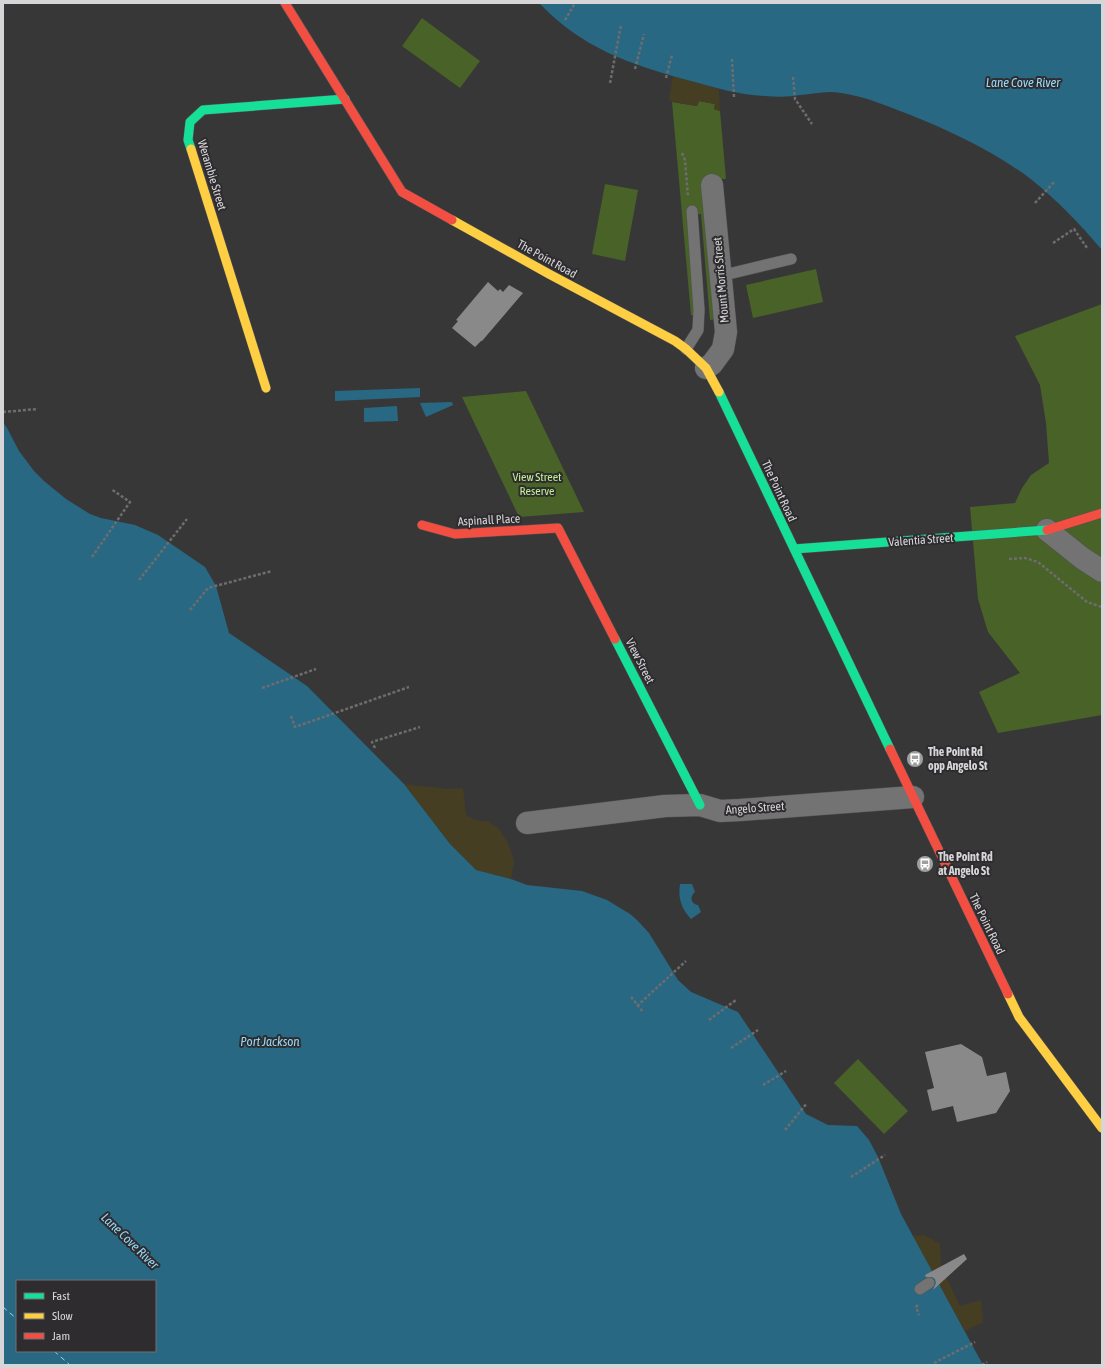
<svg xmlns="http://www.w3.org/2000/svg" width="1105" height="1368" viewBox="0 0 1105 1368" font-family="'Asap Condensed',sans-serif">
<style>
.green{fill:#486228}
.sand{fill:#453e22}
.water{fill:#286883;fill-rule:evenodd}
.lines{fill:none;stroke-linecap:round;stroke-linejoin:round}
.ferry{stroke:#96d9f8;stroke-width:1;stroke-dasharray:5 4;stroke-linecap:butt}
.building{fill:#8a898a}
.lane-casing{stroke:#535354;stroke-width:12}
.street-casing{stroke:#535354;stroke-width:23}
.fast-casing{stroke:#535354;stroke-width:10}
.slow-casing{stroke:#535354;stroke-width:10}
.jam-casing{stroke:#535354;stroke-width:10}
.path{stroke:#6e6d6e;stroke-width:2.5;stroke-dasharray:3 2;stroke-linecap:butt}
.lane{stroke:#747374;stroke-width:11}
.street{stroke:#747374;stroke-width:22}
.fast{stroke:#16e098;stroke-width:9}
.slow{stroke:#ffcf43;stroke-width:9}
.jam{stroke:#f24e42;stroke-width:9}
.labels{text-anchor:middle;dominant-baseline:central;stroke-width:4;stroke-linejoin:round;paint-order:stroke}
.street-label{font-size:12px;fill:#d6d5d7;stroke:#2e2c2f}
.park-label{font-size:12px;fill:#c1f292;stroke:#2e2c2f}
.poi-label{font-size:12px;font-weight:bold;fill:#d6d5d7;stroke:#2e2c2f;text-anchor:start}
.water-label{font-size:13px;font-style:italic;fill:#96d9f8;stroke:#2e2c2f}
</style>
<rect width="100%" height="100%" fill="#383738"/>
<path class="green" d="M 422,18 L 480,61 L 460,88 L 402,46 Z
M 699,101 L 715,104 L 714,109 L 720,111 L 726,179 L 719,179 L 718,319 L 710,320 L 701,214 L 688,215 L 696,316 L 691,315 L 672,102 L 697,106 Z
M 605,184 L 638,190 L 625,261 L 592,254 Z
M 816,269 L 823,302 L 753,318 L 746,285 Z
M 1102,304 L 1102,715 L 998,733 L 979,692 L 1020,673 L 988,632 L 978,599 L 970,507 L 1015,503 L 1022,488 L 1031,475 L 1049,463 L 1046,423 L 1040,385 L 1015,336 Z
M 526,391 L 584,512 L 519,517 L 462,397 Z
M 858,1059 L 908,1111 L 884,1134 L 834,1083 Z"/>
<path class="sand" d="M 673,76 L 719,89 L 720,111 L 714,109 L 715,104 L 699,101 L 697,106 L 672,102 L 669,99 Z
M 404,784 L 448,789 L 463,788 L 466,815 L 475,820 L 489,822 L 499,829 L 508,843 L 514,861 L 511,879 L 476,870 L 450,844 Z
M 924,1235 L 940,1244 L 941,1266 L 960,1306 L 981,1300 L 983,1322 L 965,1331 L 912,1236 Z"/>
<path class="water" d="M 539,3 L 1102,3 L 1102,250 C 1080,224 1058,201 1032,180 C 995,152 951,131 908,114 C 887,106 864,96 841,93 C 827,90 814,94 800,95 C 789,97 777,97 765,96 C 739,95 713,87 687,80 C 629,64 582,48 539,3 Z
M 420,388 L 420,397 L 335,401 L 335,391 Z
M 452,402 L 453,405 L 426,417 L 420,403 Z
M 397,406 L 398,421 L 364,422 L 364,408 Z
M 3,422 L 7,428 L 19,451 L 34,471 L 44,481 L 66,499 L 90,514 L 101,518 L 135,525 L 158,535 L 205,567 L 216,586 L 229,633 L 307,686 L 404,784 L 450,844 L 476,870 L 511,879 L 527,885 L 582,891 L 607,900 L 630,914 L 637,920 L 649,933 L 678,980 L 691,992 L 738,1012 L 806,1114 L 828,1125 L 857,1126 L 869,1140 L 878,1157 L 901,1214 L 983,1365 L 3,1365 ZM 17,1281 L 155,1281 L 155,1351 L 17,1351 Z
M 680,884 L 692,884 L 695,892 C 689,897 691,904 698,905 L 701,912 L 691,919 C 681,908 678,898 680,884 Z"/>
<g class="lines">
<path class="ferry" d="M 3,1307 L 17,1319
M 54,1351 L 70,1365"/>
</g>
<path class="building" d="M 488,282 L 498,291 L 500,289 L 503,292 L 509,285 L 523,293 L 482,341 L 481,341 L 475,347 L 452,328 L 458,321 L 456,320 Z
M 961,1044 L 982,1057 L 987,1076 L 1006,1072 L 1010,1091 L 996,1113 L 957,1122 L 953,1106 L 932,1111 L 927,1090 L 934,1088 L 925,1052 Z
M 964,1254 L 967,1259 L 933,1290 L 936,1283 L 935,1279 L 932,1277 L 926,1277 L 925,1275 Z"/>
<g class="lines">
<g class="lane-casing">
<path id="lane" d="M 720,276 L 791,259
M 686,349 L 698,330 L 699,310 L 692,211
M 920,1289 L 929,1283"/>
</g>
<g class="street-casing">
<path id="street" d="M 706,368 L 712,364 L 723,349 L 726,332 L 712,185
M 1047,530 L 1082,558 L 1102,571
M 527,823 L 665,806 L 700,805 L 720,811 L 740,810 L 913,797"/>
</g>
<g class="fast-casing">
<path id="fast" d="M 191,149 L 188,140 L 190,122 L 203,110 L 345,99
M 719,392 L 890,749
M 794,549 L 1047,530
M 615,639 L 700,805"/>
</g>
<g class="slow-casing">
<path id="slow" d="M 191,149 L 266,388
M 452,220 L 549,274 L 675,341 L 686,349 L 706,368 L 719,392
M 1008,994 L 1019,1017 L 1102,1128"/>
</g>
<g class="jam-casing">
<path id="jam" d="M 285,3 L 402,192 L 452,220
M 422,525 L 455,534 L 558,528 L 615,639
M 1047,530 L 1102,513
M 890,749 L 1008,994"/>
</g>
<path class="path" d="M 565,20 L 575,3
M 732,59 L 734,97
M 635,69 L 644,34
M 793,77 L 795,99 L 812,124
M 666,78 L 672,55
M 610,83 L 621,25
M 682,153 L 685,160 L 688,197
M 1035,203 L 1054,182
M 1053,243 L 1074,229 L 1087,248
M 3,412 L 38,409
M 92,557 L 130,502 L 111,489
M 1009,559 L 1025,558 L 1038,562 L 1087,602 L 1102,607
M 139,580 L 187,519
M 190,610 L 208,588 L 272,571
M 262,688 L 316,669
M 291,716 L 295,727 L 409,687
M 375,748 L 372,742 L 420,727
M 631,997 L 643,1012
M 637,1006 L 686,961
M 709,1020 L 736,1000
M 731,1048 L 758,1030
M 763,1085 L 786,1071
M 785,1130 L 807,1103
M 851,1177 L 885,1155
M 918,1305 L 916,1307 L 919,1315
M 934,1363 L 975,1342
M 982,1365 L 987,1362"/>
<use href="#lane" class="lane"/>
<use href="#street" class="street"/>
<use href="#fast" class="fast"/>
<use href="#slow" class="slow"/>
<use href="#jam" class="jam"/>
</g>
<defs>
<g id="bus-disc" transform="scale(0.9)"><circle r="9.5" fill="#9f9e9f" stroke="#2e2c2f"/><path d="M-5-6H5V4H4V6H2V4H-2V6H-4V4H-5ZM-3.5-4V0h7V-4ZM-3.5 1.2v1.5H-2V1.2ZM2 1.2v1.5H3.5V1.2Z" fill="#fff"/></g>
</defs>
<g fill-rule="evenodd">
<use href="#bus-disc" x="915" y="759"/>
<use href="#bus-disc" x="925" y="864"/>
</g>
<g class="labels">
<g class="street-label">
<text transform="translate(212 175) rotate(73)">Werambie Street</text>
<text transform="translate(547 259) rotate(29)">The Point Road</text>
<text transform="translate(721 280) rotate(-95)">Mount Morris Street</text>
<text transform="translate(779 491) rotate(65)">The Point Road</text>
<text transform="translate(489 520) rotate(-3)">Aspinall Place</text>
<text transform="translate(921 540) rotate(-4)">Valentia Street</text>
<text transform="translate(640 661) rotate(63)">View Street</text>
<text transform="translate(755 808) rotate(-4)">Angelo Street</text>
<text transform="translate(987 924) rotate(64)">The Point Road</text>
</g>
<g class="park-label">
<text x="537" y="477">View Street<tspan x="537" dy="14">Reserve</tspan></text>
</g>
<g class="poi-label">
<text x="928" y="752">The Point Rd<tspan x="928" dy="14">opp Angelo St</tspan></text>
<text x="938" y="857">The Point Rd<tspan x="938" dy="14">at Angelo St</tspan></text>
</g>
<g class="water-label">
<text x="1023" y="82">Lane Cove River</text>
<text x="270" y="1041">Port Jackson</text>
<text transform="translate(130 1241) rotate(44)">Lane Cove River</text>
</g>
</g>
<rect width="1105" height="1368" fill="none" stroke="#d6d5d7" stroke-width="8"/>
<rect x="16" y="1280" width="140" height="72" fill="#2e2c2f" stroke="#717072"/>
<rect x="24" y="1293" width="20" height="6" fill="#16e098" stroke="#717072"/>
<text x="52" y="1300" font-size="12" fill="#d6d5d7">Fast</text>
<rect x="24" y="1313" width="20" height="6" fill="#ffcf43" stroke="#717072"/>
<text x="52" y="1320" font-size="12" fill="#d6d5d7">Slow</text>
<rect x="24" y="1333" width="20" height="6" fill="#f24e42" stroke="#717072"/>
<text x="52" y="1340" font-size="12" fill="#d6d5d7">Jam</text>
</svg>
